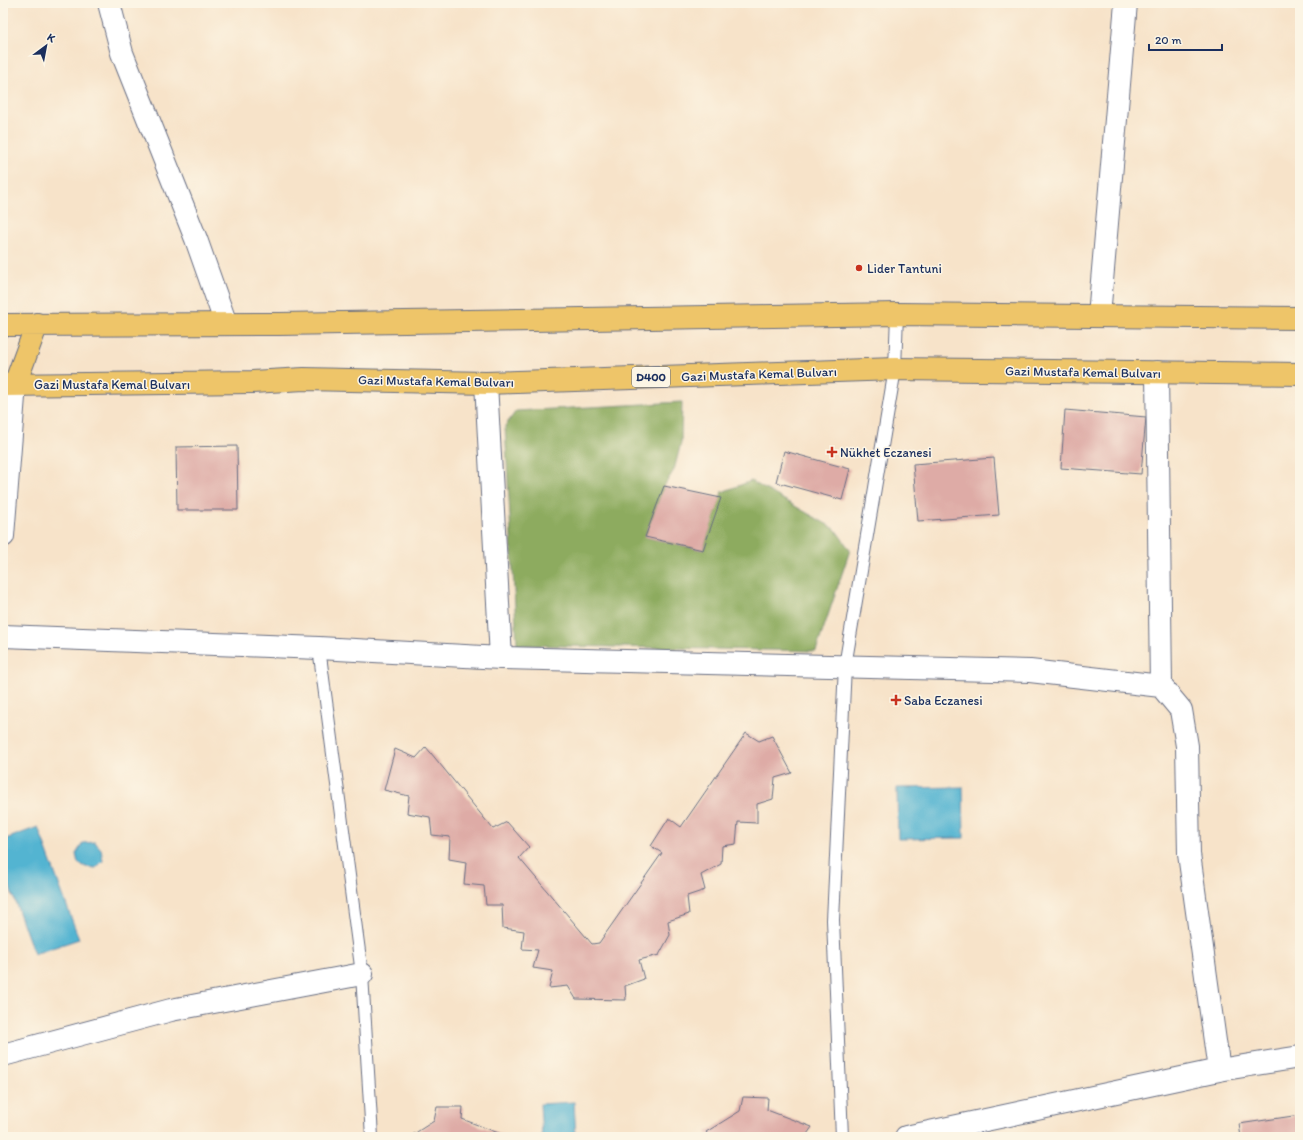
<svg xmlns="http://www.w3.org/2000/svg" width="1303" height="1140" viewBox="0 0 1303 1140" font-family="Itim,sans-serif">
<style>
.forest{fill:#8dab5e;stroke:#546d5e}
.water{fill:#52b4d1;stroke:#367298}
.building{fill:#deaba6}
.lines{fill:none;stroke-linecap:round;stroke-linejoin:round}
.lane-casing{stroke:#686e83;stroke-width:14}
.street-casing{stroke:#686e83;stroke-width:24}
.highway-casing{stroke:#686e83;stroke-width:24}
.lane{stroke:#fff;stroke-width:12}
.street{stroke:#fff;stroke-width:22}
.highway{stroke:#eec569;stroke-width:22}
.poi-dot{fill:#c8321e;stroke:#fcf5e5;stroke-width:1.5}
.labels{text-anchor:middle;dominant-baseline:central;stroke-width:3;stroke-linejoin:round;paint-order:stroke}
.shield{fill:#fcf5e5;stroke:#5e6a86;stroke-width:1}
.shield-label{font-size:12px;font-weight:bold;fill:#1b2f5e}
.poi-label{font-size:13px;fill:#1b2f5e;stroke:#fcf5e5;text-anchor:start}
.street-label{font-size:13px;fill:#1b2f5e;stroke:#fcf5e5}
</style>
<rect width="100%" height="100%" fill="#fcf5e5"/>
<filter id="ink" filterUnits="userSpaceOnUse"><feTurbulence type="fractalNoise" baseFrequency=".025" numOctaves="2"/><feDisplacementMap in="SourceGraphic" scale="8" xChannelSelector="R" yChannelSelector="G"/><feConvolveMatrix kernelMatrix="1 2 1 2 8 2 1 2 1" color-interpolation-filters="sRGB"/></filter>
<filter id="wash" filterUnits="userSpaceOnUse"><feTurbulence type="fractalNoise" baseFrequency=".012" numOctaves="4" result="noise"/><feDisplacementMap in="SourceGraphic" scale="16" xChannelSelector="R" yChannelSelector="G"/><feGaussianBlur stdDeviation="0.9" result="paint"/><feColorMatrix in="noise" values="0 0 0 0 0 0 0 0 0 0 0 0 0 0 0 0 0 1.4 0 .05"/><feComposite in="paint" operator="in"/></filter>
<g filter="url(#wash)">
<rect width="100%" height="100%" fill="#f7e3c9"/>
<path class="forest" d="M 682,402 L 681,443 L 674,470 L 664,486 L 645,537 L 703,550 L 722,492 L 751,481 L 835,529 L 850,550 L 816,651 L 517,645 L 505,426 L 516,411 Z"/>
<path class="water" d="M 963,787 L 964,838 L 898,839 L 897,788 Z
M 38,827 L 79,939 L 34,954 L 3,868 L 3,840 Z
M 95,842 L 101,849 L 103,861 L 96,868 L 86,867 L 78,863 L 76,854 L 83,843 Z
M 574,1102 L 576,1137 L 542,1137 L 540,1104 Z"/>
<g id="blocks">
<path class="building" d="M 1065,410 L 1146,417 L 1141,474 L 1061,468 Z
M 237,446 L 238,510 L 177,510 L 176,447 Z
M 784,451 L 850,469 L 842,500 L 776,482 Z
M 994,458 L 999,515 L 918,521 L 913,464 Z
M 664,486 L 721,498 L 703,550 L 645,537 Z
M 746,733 L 759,741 L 772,736 L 792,773 L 775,778 L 773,799 L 757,804 L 757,823 L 738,822 L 736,844 L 722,846 L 721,864 L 701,875 L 705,890 L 687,896 L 689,914 L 668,921 L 670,935 L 659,955 L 639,960 L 644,979 L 625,986 L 626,1000 L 576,999 L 568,986 L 549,988 L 553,971 L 533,968 L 538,950 L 522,949 L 524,931 L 503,928 L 502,905 L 486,905 L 484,886 L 464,884 L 466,862 L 449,859 L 450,837 L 432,835 L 430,817 L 407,813 L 409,796 L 384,790 L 395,749 L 416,758 L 426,747 L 493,829 L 507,822 L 529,847 L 519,858 L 592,944 L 599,943 L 662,853 L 651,846 L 669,818 L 681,827 Z
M 743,1097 L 768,1098 L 767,1110 L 812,1127 L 805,1137 L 710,1137 L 706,1132 L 740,1111 Z
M 437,1107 L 463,1107 L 462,1119 L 509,1137 L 409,1137 L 434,1121 Z
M 1300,1115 L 1300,1137 L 1241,1137 L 1239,1124 Z"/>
</g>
</g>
<g filter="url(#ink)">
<use href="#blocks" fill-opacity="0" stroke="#686e83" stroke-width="1"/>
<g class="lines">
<g class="lane-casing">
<path id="lane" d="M 319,648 L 362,974 L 372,1137
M 842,1137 L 833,920 L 845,666 L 895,369 L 897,314"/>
</g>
<g class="street-casing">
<path id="street" d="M 109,3 L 122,53 L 196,239 L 226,324
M 1099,316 L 1126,3
M 1157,372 L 1161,686
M 486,383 L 501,658
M 3,536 L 15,384
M 3,636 L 319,648 L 501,658 L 1030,671 L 1161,686 L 1181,710 L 1187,746 L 1189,854 L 1219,1070
M 3,1055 L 171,1010 L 362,974
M 906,1137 L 1219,1070 L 1300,1057"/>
</g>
<g class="highway-casing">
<path id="highway" d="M 3,325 L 279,324 L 897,314 L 1300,318
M 15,384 L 37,324
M 3,385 L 252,382 L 304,379 L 486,383 L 895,369 L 1300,374"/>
</g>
<use href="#lane" class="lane"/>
<use href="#street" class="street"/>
<use href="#highway" class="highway"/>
</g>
</g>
<g class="poi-dot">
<circle cx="859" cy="268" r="4"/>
<path d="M830 446h4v4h4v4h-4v4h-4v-4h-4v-4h4z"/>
<path d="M894 694h4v4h4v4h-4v4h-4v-4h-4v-4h4z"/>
</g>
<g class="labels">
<rect class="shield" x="632" y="367" width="38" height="20" rx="3"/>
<g class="shield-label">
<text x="651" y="377">D400</text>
</g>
<g class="poi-label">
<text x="867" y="268">Lider Tantuni</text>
<text x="840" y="452">Nükhet Eczanesi</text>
<text x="904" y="700">Saba Eczanesi</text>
</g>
<g class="street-label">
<text transform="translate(1083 372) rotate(1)">Gazi Mustafa Kemal Bulvarı</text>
<text transform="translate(759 374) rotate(-2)">Gazi Mustafa Kemal Bulvarı</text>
<text transform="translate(436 381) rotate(1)">Gazi Mustafa Kemal Bulvarı</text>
<text x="112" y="384">Gazi Mustafa Kemal Bulvarı</text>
</g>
</g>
<rect width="1303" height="1140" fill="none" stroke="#fcf5e5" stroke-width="16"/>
<g transform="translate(46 46) rotate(32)" stroke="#fcf5e5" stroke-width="3" paint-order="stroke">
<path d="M0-3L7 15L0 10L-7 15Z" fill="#1b2f5e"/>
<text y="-6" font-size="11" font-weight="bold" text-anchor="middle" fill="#1b2f5e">K</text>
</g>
<path d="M1149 44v6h73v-6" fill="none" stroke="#1b2f5e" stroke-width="2"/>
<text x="1155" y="44" font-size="12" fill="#1b2f5e" stroke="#fcf5e5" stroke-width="3" paint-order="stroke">20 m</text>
</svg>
